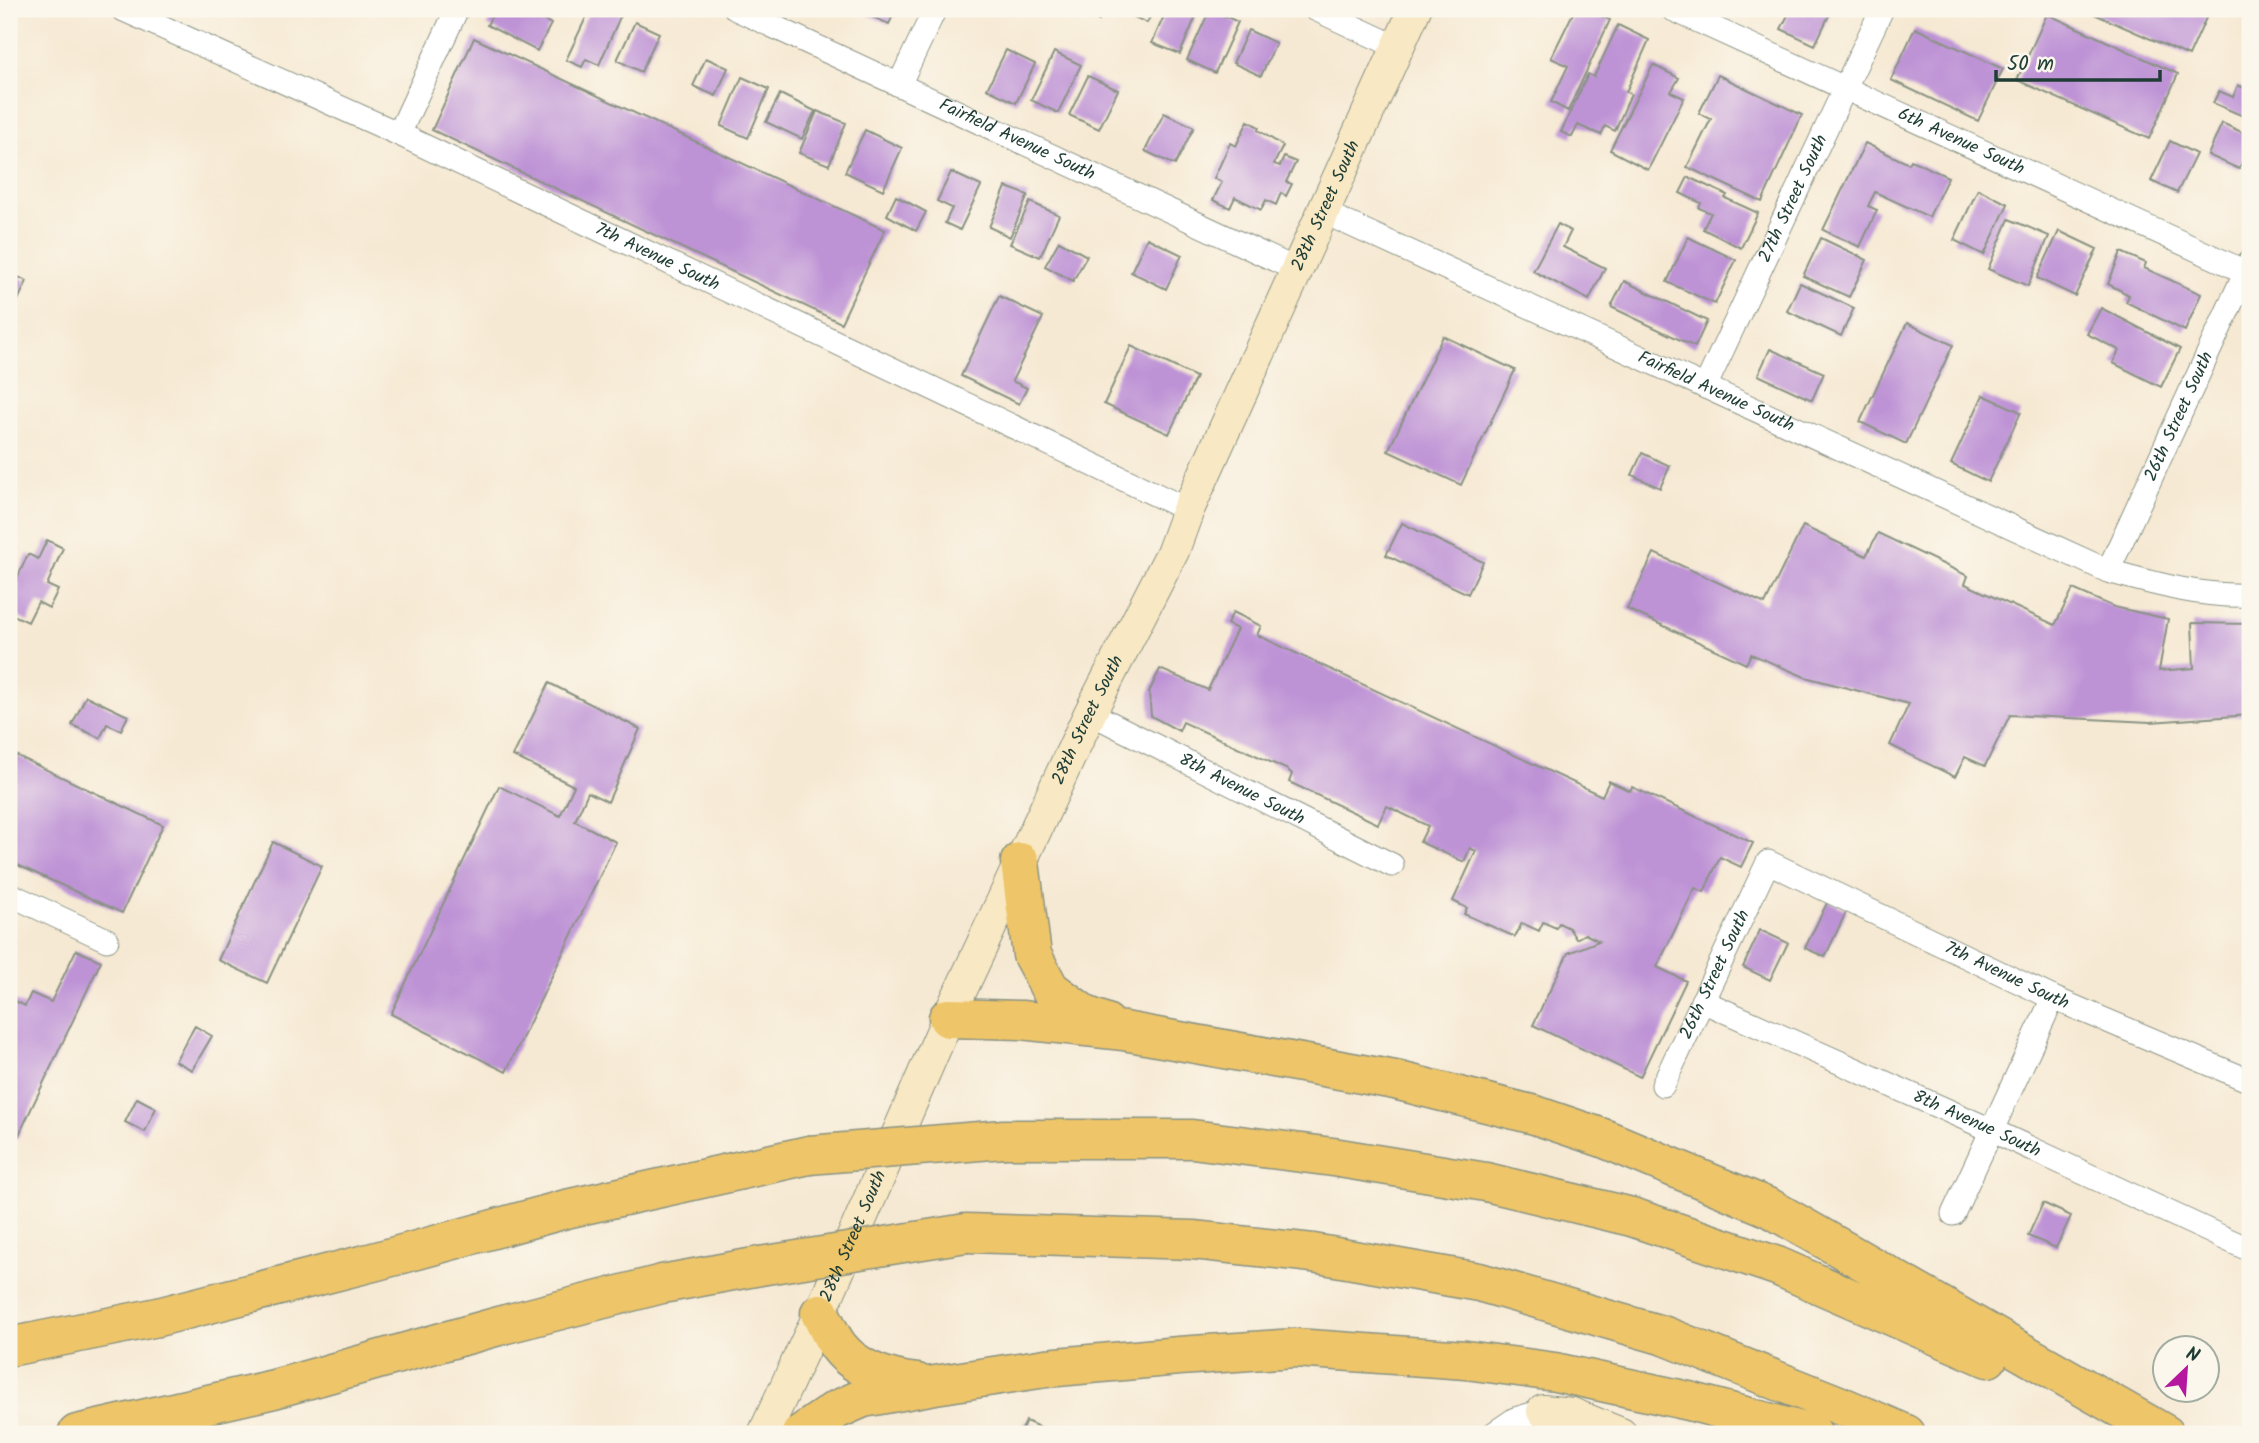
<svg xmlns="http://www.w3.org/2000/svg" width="2259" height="1443" viewBox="0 0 2259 1443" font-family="Kalam,sans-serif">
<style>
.building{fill:#be93d6}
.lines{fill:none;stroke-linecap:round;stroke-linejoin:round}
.street-casing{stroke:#8a9384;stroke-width:25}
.secondary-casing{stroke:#8a9384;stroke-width:34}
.highway-casing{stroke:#8a9384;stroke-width:41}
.street{stroke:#fff;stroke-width:23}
.secondary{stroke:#f8e8c3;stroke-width:32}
.highway{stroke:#eec569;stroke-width:38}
.highway-bridge-casing{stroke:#8a9384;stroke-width:41;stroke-linecap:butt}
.highway-bridge{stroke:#eec569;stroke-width:38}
.labels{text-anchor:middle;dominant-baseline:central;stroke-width:5;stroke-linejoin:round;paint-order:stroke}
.street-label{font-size:18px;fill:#1f3d34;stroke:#fbf7ec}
</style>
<rect width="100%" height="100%" fill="#fbf7ec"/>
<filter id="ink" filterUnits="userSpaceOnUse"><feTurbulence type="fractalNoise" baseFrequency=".0143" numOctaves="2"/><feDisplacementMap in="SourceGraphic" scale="14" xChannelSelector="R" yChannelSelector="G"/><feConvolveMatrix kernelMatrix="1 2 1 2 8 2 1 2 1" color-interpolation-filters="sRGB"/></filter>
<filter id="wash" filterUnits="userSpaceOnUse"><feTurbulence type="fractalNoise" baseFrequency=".00686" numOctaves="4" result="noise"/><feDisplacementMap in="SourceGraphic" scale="28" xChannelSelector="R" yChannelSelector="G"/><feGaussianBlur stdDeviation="1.57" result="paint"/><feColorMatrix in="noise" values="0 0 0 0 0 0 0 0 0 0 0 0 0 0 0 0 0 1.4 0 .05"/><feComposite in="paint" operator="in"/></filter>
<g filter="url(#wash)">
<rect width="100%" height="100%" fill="#f6e9d3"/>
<g id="blocks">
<path class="building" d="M 495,9 L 538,9 L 534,15 L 551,24 L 537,51 L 487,25 Z
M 590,9 L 601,14 L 603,9 L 623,10 L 599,65 L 586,59 L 582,67 L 566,60 Z
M 865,9 L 896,9 L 889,24 L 863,13 Z
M 1075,9 L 1105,9 L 1099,21 Z
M 1117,9 L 1154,9 L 1147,23 Z
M 1167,9 L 1199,9 L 1180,54 L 1152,43 Z
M 1210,9 L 1238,22 L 1215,73 L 1187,60 Z
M 1575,9 L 1587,9 L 1610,20 L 1568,111 L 1551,102 L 1568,66 L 1551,58 Z
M 1791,9 L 1832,9 L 1815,45 L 1781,29 Z
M 2083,9 L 2210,9 L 2189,56 Z
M 2047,14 L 2178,74 L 2149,139 L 2017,80 Z
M 635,22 L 659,33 L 641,72 L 617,60 Z
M 1618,25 L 1649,40 L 1626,92 L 1631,94 L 1615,131 L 1605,126 L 1601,135 L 1578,125 L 1572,137 L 1561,132 L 1588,74 L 1594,77 Z
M 1915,28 L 2003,69 L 1978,121 L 1891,80 Z
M 1248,30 L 1276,43 L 1261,76 L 1233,63 Z
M 474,38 L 885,230 L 841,323 L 432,130 Z
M 1006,50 L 1035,64 L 1016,103 L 987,89 Z
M 1054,52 L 1081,65 L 1058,113 L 1031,100 Z
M 706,58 L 728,68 L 716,96 L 693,86 Z
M 1653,65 L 1679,78 L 1671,92 L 1684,98 L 1648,170 L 1610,150 Z
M 1718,75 L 1802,115 L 1762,202 L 1687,167 L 1711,119 L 1699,113 Z
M 1088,76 L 1118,90 L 1099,129 L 1069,115 Z
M 742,77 L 769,89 L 748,138 L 721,126 Z
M 2238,85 L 2250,91 L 2250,119 L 2213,103 L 2219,91 L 2233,97 Z
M 780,94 L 815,111 L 802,139 L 766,122 Z
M 817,111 L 846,123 L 829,165 L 799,153 Z
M 1164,113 L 1194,127 L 1175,165 L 1145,151 Z
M 1248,121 L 1259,127 L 1258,130 L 1283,146 L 1274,164 L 1280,166 L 1284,157 L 1296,162 L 1286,182 L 1292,184 L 1286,196 L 1281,193 L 1276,205 L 1266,200 L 1261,210 L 1235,197 L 1230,208 L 1213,200 L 1222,182 L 1214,178 L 1230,143 L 1236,146 Z
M 2222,123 L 2250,136 L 2250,143 L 2239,169 L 2208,155 Z
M 865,130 L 902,148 L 883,190 L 845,172 Z
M 2170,141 L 2196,154 L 2177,193 L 2151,181 Z
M 1865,143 L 1909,164 L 1911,160 L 1948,177 L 1929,217 L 1875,192 L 1868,206 L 1877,210 L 1860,247 L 1823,230 Z
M 951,172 L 981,186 L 960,230 L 945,223 L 952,208 L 937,201 Z
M 1688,177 L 1727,195 L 1725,198 L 1758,213 L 1741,248 L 1703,229 L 1711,213 L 1699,208 L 1701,203 L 1680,193 Z
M 1006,187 L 1028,195 L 1010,237 L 989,227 Z
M 1978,189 L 2008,204 L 1984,255 L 1954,240 Z
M 896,196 L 926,212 L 916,231 L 887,215 Z
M 1030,202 L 1059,215 L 1040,257 L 1010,244 Z
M 2009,219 L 2049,236 L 2028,286 L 1988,269 Z
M 1558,224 L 1571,231 L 1563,247 L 1605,268 L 1589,300 L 1533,271 Z
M 2059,231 L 2097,249 L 2075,296 L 2037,278 Z
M 1688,237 L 1736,260 L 1715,304 L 1667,282 Z
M 1147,238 L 1182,255 L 1166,289 L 1131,272 Z
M 1821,238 L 1867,260 L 1849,297 L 1803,276 Z
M 1059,241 L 1087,256 L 1073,281 L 1045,266 Z
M 2121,252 L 2146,263 L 2144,268 L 2201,294 L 2185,331 L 2126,302 L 2129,295 L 2108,284 Z
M 9,273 L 27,281 L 9,319 Z
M 1624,281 L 1707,321 L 1695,347 L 1611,307 Z
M 1800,283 L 1854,308 L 1841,336 L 1787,311 Z
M 999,296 L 1043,317 L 1012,381 L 1027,388 L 1019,404 L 961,376 Z
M 2101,308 L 2180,349 L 2161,387 L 2113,363 L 2119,350 L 2087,334 Z
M 1907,323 L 1953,345 L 1906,444 L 1860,422 Z
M 1443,336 L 1515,370 L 1461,485 L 1388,451 Z
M 1131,346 L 1196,377 L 1169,434 L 1104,404 Z
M 1770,349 L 1824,373 L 1812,400 L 1758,375 Z
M 1983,395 L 2021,412 L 1988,482 L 1951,464 Z
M 1642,453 L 1670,466 L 1660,488 L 1632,475 Z
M 1402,523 L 1483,562 L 1468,594 L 1386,555 Z
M 1803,526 L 1866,556 L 1878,533 L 1968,576 L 1965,584 L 2055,625 L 2073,589 L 2114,607 L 2168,619 L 2159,671 L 2194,668 L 2192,623 L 2250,624 L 2250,715 L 2150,722 L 2010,715 L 1985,766 L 1965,757 L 1955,777 L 1890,745 L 1909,704 L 1805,677 L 1751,654 L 1746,664 L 1627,609 L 1654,553 L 1765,604 Z
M 47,540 L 63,548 L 47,585 L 58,590 L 49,608 L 38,602 L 28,622 L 9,613 L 13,601 L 9,599 L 9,596 L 28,554 L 38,559 Z
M 1233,612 L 1261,626 L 1257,635 L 1602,796 L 1609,781 L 1630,791 L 1632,787 L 1753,843 L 1741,867 L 1720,857 L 1704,892 L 1695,888 L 1657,967 L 1686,981 L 1640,1077 L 1533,1025 L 1568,953 L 1599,941 L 1585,934 L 1576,939 L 1569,928 L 1559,923 L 1556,928 L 1543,922 L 1539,931 L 1522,923 L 1515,937 L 1464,914 L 1467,908 L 1453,901 L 1476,851 L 1470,848 L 1464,862 L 1420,842 L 1428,826 L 1387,806 L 1378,824 L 1289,782 L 1292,774 L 1288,770 L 1183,722 L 1179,731 L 1151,716 L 1149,692 L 1160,669 L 1208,690 L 1237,629 L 1227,624 Z
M 549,683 L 640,729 L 608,802 L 588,792 L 575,821 L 616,842 L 506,1072 L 391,1014 L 499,786 L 560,816 L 574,786 L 513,756 Z
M 86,696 L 128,716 L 121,730 L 107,724 L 100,738 L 72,725 Z
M 9,752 L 163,825 L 122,913 L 9,861 Z
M 273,842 L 322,866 L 267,983 L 218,960 Z
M 1828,901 L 1847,910 L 1825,957 L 1805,948 Z
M 1760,930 L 1788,943 L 1770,980 L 1743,967 Z
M 76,950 L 101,961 L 17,1139 L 9,1135 L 9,998 L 25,1006 L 31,993 L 51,1002 Z
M 195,1026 L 212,1036 L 192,1070 L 175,1061 Z
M 137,1098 L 156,1108 L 145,1132 L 125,1122 Z
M 2043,1203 L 2071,1216 L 2056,1248 L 2028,1236 Z
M 1026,1421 L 1054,1434 L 1020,1434 Z"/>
</g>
</g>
<g filter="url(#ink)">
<use href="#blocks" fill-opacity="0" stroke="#8a9384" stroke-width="2"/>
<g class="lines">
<g class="street-casing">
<g id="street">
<path id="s1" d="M 122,9 L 399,134 L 1188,510"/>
<path id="s2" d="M 736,9 L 1297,270"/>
<path d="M 1315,9 L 1397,47"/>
<path id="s3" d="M 1672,9 L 2250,274"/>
<path d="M 899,85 L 935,9"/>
<path d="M 399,134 L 457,9"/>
<path id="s4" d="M 1323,212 L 2108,571 C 2155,584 2201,597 2250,595"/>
<path id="s5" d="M 1705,387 L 1882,9"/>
<path id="s6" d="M 2108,571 L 2250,262"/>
<path id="s7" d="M 1090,713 L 1392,865"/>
<path d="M 9,894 L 107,940"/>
<path id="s8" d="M 1702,1001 L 1991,1130 L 2250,1250"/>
<path id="s9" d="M 1663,1085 L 1768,862 L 2053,998 L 2250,1081"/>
<path d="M 1953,1214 L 2053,998"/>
<path d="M 1493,1434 L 1515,1419 L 1543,1411"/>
</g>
</g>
<g class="secondary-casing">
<g id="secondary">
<path d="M 1543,1411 L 1572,1414 L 1621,1434"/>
<path id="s10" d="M 764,1434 L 820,1313 L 948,1018 L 1090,713 L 1173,551 L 1188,510 L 1415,9"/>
</g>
</g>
<g class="highway-casing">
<path id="highway" d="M 1020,862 L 1032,955 L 1050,989 L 1085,1015 L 1106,1023
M 948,1018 L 1021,1020 L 1124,1031 L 1395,1080 L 1535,1115 L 1603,1138 L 1770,1208 L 2165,1434
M 1004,1139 L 1192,1139 L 1333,1157 L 1486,1182 L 1632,1217 L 1777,1266 L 1988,1358
M 966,1233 L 1193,1240 L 1313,1253 L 1479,1282 L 1665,1336 L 1846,1408 L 1906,1434
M 820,1313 C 826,1324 831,1337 839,1347 C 857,1370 889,1380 917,1383
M 9,1347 L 158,1317 L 377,1261 L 566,1209 L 809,1155
M 77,1434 L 274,1389 L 506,1324 L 662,1284 L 760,1266
M 801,1434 L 836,1410 L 863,1398 L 935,1385 L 1046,1368 L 1179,1356 L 1295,1348 L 1466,1360 L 1555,1372 L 1689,1401 L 1813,1434"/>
</g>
<use href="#street" class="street"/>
<use href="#secondary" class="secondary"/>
<use href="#highway" class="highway"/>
<g class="highway-bridge-casing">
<path id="highway-bridge" d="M 809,1155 L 1004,1139
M 760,1266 L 966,1233"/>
</g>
<use href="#highway-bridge" class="highway-bridge"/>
</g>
</g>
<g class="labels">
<g class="street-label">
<text stroke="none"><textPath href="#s2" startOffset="310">Fairfield Avenue South</textPath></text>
<text stroke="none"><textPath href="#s3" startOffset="318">6th Avenue South</textPath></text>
<text stroke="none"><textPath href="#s5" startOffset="208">27th Street South</textPath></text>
<text stroke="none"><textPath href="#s10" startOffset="1351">28th Street South</textPath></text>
<text stroke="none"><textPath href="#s1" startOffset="590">7th Avenue South</textPath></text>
<text stroke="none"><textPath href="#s4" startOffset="432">Fairfield Avenue South</textPath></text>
<text stroke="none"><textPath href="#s6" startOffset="170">26th Street South</textPath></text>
<text stroke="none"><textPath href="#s10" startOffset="784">28th Street South</textPath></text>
<text stroke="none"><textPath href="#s7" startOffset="170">8th Avenue South</textPath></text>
<text stroke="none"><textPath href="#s9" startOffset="122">26th Street South</textPath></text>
<text stroke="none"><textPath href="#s9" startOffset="511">7th Avenue South</textPath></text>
<text stroke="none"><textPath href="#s8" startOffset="301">8th Avenue South</textPath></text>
<text stroke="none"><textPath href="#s10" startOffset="217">28th Street South</textPath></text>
</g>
</g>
<rect width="2259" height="1443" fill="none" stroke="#fbf7ec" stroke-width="35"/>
<g transform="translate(2186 1369) rotate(25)"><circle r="33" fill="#fbf7ec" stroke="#a3ada2" stroke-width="2"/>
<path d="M0-5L12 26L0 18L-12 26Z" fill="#b5179e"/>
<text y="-10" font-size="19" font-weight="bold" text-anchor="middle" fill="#1f3d34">N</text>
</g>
<path d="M1996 70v10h164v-10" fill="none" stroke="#1f3d34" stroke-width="3.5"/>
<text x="2007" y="70" font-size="21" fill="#1f3d34" stroke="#fbf7ec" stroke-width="5" paint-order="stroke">50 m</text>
</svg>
